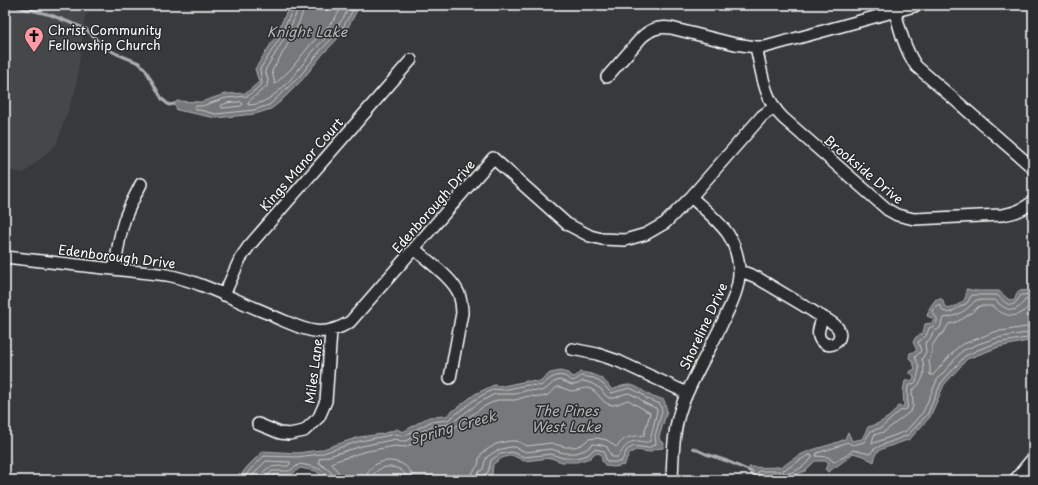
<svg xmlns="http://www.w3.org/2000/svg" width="1038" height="485" viewBox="0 0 1038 485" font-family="'Playpen Sans',sans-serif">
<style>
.built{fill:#444748}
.water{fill:#767879;stroke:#adaeaf}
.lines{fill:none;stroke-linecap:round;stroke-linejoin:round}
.shore{stroke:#c8c9c9;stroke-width:1}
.stream{stroke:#adaeaf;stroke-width:3}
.street-casing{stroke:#fff;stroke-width:14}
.street{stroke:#2a2d2e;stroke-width:11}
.labels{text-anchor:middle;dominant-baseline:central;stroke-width:3;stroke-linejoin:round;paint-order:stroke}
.poi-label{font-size:13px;fill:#fff;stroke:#2a2d2e;text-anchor:start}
.street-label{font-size:13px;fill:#fff;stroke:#2a2d2e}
.water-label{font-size:14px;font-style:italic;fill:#b4b5b5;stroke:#2a2d2e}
</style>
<rect width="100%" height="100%" fill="#373a3b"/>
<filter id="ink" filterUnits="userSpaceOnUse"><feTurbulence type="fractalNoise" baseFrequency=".025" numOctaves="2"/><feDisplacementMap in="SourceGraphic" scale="8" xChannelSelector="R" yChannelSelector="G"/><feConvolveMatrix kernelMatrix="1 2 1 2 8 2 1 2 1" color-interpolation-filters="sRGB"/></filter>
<g filter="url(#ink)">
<path class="built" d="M 5,5 L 91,5 L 85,17 L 76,88 L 56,145 L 24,173 L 5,170 Z"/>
<path class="water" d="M 289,5 L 360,5 L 347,29 L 323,54 L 302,80 L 280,102 L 271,109 L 255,114 L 216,118 L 177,110 L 174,104 L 177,101 L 201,102 L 225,94 L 246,93 L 259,82 L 255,69 L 274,39 L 289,7 Z
M 966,289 L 977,291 L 999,291 L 1008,299 L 1014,301 L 1018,291 L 1033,290 L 1033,340 L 999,347 L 967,359 L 944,385 L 930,417 L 910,439 L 882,449 L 876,453 L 874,462 L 863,456 L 853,453 C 846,461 836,466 828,472 L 825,469 L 829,463 L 827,461 L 815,461 L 805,471 L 793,476 L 773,480 L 760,480 L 750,474 L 749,467 C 758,467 768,468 777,467 C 784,467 788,462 793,459 C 809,448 829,447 845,439 L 848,432 L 852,441 L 862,439 L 868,427 C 879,424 892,417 898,406 L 904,407 L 903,391 L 905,381 L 913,380 L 914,376 L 909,372 L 915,369 L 913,362 L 909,358 L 910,353 L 917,351 L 913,342 L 916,337 L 923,333 L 925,324 L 932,323 L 934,319 L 927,316 L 930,307 L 936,299 L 942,299 L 945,307 L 949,309 C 959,304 968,302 966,289 Z
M 561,371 L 568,373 L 572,377 L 576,376 L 580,372 C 595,374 603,376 612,390 C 635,379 635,388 655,398 L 656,397 L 664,400 L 667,411 L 659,437 L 660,441 L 664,443 L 663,448 L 655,449 L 649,452 L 636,450 L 630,453 L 624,465 L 614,467 L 606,466 L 602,461 L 601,454 L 595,453 L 590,458 L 577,462 L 562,462 L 551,458 L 524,461 L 512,455 L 502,458 L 493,464 L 492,475 L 482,480 L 466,479 L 465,480 L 410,480 L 387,476 L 377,480 L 327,480 L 316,471 L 300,468 L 291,475 L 274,475 L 269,480 L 240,480 C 242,468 255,461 262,451 L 297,453 L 320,450 L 359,437 L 382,434 L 397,429 L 403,432 L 423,420 L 429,417 L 446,416 L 475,394 L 494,385 L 503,386 L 527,381 L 540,382 L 550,373 Z"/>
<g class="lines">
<path class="shore" d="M 293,5 L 293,9 L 278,41 L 260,69 L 262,84 L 248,96 L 226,98 L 202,106 L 195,106 L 195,109 L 216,114 L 254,110 L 269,105 L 299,77 L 320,51 L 343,27 L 356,5
M 298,5 C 298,19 273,57 265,70 L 268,80 L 267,86 L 248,102 L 248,105 C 276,105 298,69 314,50 C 322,41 332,33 339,24 C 344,18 347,11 350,5
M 304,5 C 304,20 280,57 272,71 L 275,84 L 291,69 L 311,44 L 334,20 L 343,5
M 241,102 L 243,104 L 241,106 L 223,108 L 221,107 L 222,105 L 227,103 Z
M 1033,294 L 1021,295 C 1012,311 1008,305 997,295 L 972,295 L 967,303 L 949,313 L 943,311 L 940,305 L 937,305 L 933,309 L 932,312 L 937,318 C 938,325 934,326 929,328 L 926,336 L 918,342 L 921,351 L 915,357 L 919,367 C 919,371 917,380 915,383 L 908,386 C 906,394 909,402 907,409 L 900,411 L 881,428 L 871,431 L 864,442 L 853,445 L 847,442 L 836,447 L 817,453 L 816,456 L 828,457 L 834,462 L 846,456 L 853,450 L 870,454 L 873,450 L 880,446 L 908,435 L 927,415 L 941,383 L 965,356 L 980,349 L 997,343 L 1033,337
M 1033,299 L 1025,300 C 1015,316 1006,310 995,300 L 976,300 C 967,310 957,317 943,318 L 940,328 L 933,332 L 930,339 L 925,343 L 926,352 L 922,359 C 926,372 924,383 912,390 L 913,406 L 911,411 L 884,432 L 874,435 L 872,443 L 874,443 L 906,431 L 923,412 L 937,380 L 962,351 L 978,344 L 996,338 L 1033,332
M 1033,305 C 1027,306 1027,309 1023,312 C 1012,320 1000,313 992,306 L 979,306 C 971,314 960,322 949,324 L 944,332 L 938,337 L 932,346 L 932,353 L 929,361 L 930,367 L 930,375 L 933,375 L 957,348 L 961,345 L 994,332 L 1033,326
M 810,455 L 812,456 L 812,458 C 804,466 794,475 783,473 L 783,470 C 792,467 799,459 810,455 Z
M 244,480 C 247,470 258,463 264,456 L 297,457 L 320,454 L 360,441 L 396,434 L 404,436 L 430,422 L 448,420 L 477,398 L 494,389 L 503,390 L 527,385 L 540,386 C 548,382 553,373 564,376 C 567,377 569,379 573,381 L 577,379 L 581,376 L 594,378 L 604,385 L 611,393 L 630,388 L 642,394 L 647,399 L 660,404 L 662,411 L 655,436 L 656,444 L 648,448 L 634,446 L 627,450 L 621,462 L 608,462 L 606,460 L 604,451 L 594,449 L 588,455 L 576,458 L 563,458 L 551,454 L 525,457 L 512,452 L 500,454 L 491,460 L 488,472 L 482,476 L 481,480
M 249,480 L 258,469 L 266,461 L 290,462 L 290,464 L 288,466 C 276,466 262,465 261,480
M 266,480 L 267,476 L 272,471 L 289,471 L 300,464 C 310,466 327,468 329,480
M 334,480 L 331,472 L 319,463 L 319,459 L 362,446 L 396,439 L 401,441 L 406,441 L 431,426 L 450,424 L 480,402 L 495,394 L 515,394 L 528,390 L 541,391 L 546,389 L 554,382 L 560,380 L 572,385 L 578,384 L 583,381 L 591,383 L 601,389 L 605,395 L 609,398 L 615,398 L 624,394 L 629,393 L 639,398 L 644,403 L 656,408 L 657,411 L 650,441 C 646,443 645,442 640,441 C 628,440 624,448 618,457 L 612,457 L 607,447 L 602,445 L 593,444 L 585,450 L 576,453 L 564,453 L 551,449 L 526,452 L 515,447 L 510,447 L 498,450 L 487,457 L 485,461 L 483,469 L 478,473 L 476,480
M 340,480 L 338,472 L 332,464 L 333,462 L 363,452 L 395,446 L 406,447 L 433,432 L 451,430 L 483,407 L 497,400 L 515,400 L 528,396 L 542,397 L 548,395 L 557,387 L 560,387 L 571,391 C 577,391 582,388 587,388 C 599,389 600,405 613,405 C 618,405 623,401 628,400 L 650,413 L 644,435 C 630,437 627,435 616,447 L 607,440 L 597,438 L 589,439 L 581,445 L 575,447 L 565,447 L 551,443 L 527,446 L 517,441 L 509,441 L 496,444 L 482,453 L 479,459 L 478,465 L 472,473 L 470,480
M 366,480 C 367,454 412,455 413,480
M 372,480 C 373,462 406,463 407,480
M 761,480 L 761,477 L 758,473 L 759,471 L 780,471 L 781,474 L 778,480"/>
<path class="stream" d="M 11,5 L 51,15 L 86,29 L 104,47 L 117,54 L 139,63 L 145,69 L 162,99 L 169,105 L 174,104
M 693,448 L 706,454 L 727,461 L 752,472"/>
<g class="street-casing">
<path id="street" d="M 895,11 C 900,31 905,49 916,66 L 1033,168
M 756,47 C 762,72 764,100 783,118 L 888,210 L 897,215 L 914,219 L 1002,215 C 1014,213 1024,210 1033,201
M 607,77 L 642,37 C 651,29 659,26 671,28 L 735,44 L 756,47 L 765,47 L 918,5
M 415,249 C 428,262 452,277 459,294 C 461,300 462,307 462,313 L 450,378
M 5,257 L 167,275 C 202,282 234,300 267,313
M 115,268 C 117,252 119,237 124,221 C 128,208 135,196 141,184
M 739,273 L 746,273 L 756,277 C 775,289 795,300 814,312 C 821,317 832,321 837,327 C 841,332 841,339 835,343 C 832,345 829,345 826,344 C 814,339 819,327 823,317
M 224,295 L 240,259 L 249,246 L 411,60
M 275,317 C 304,329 320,340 350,322 L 493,158 L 567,224 L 590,236 L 602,239 L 625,240 L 646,234 L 665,223 L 691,197 L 762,116 L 773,108
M 572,349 L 597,354 L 618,361 L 687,393
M 258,424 L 280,433 L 289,434 L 304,431 L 319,417 L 326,401 L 331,331
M 672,480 C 673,455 673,429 682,405 C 694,374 713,345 726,315 C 731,305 736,294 738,283 C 741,267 737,248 728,234 C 718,220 704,209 691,197
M 1015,480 L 1033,458"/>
</g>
<use href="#street" class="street"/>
</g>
</g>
<defs>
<g id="church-pin" transform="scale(1)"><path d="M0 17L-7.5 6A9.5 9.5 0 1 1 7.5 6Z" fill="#ff9aa2" stroke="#2a2d2e"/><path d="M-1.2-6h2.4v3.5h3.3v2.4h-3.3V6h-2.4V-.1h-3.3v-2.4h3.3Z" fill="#111"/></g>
</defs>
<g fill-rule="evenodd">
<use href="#church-pin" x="34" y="36"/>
</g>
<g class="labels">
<g class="poi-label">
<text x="48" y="29">Christ Community<tspan x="48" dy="15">Fellowship Church</tspan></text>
</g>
<g class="street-label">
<text transform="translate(301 164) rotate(-49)">Kings Manor Court</text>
<text transform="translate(864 169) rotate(40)">Brookside Drive</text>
<text transform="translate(433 206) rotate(-49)">Edenborough Drive</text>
<text transform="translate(117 256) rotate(7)">Edenborough Drive</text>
<text transform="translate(703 326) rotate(-65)">Shoreline Drive</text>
<text transform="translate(313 371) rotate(-83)">Miles Lane</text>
</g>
<g class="water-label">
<text x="307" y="31">Knight Lake</text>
<text x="566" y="410">The Pines<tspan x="566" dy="16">West Lake</tspan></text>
<text transform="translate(453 427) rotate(-16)">Spring Creek</text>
</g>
</g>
<rect width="1038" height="485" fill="none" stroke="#2a2d2e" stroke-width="20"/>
<rect x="10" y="10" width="1018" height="465" fill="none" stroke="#fff" stroke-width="1.5" filter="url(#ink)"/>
</svg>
